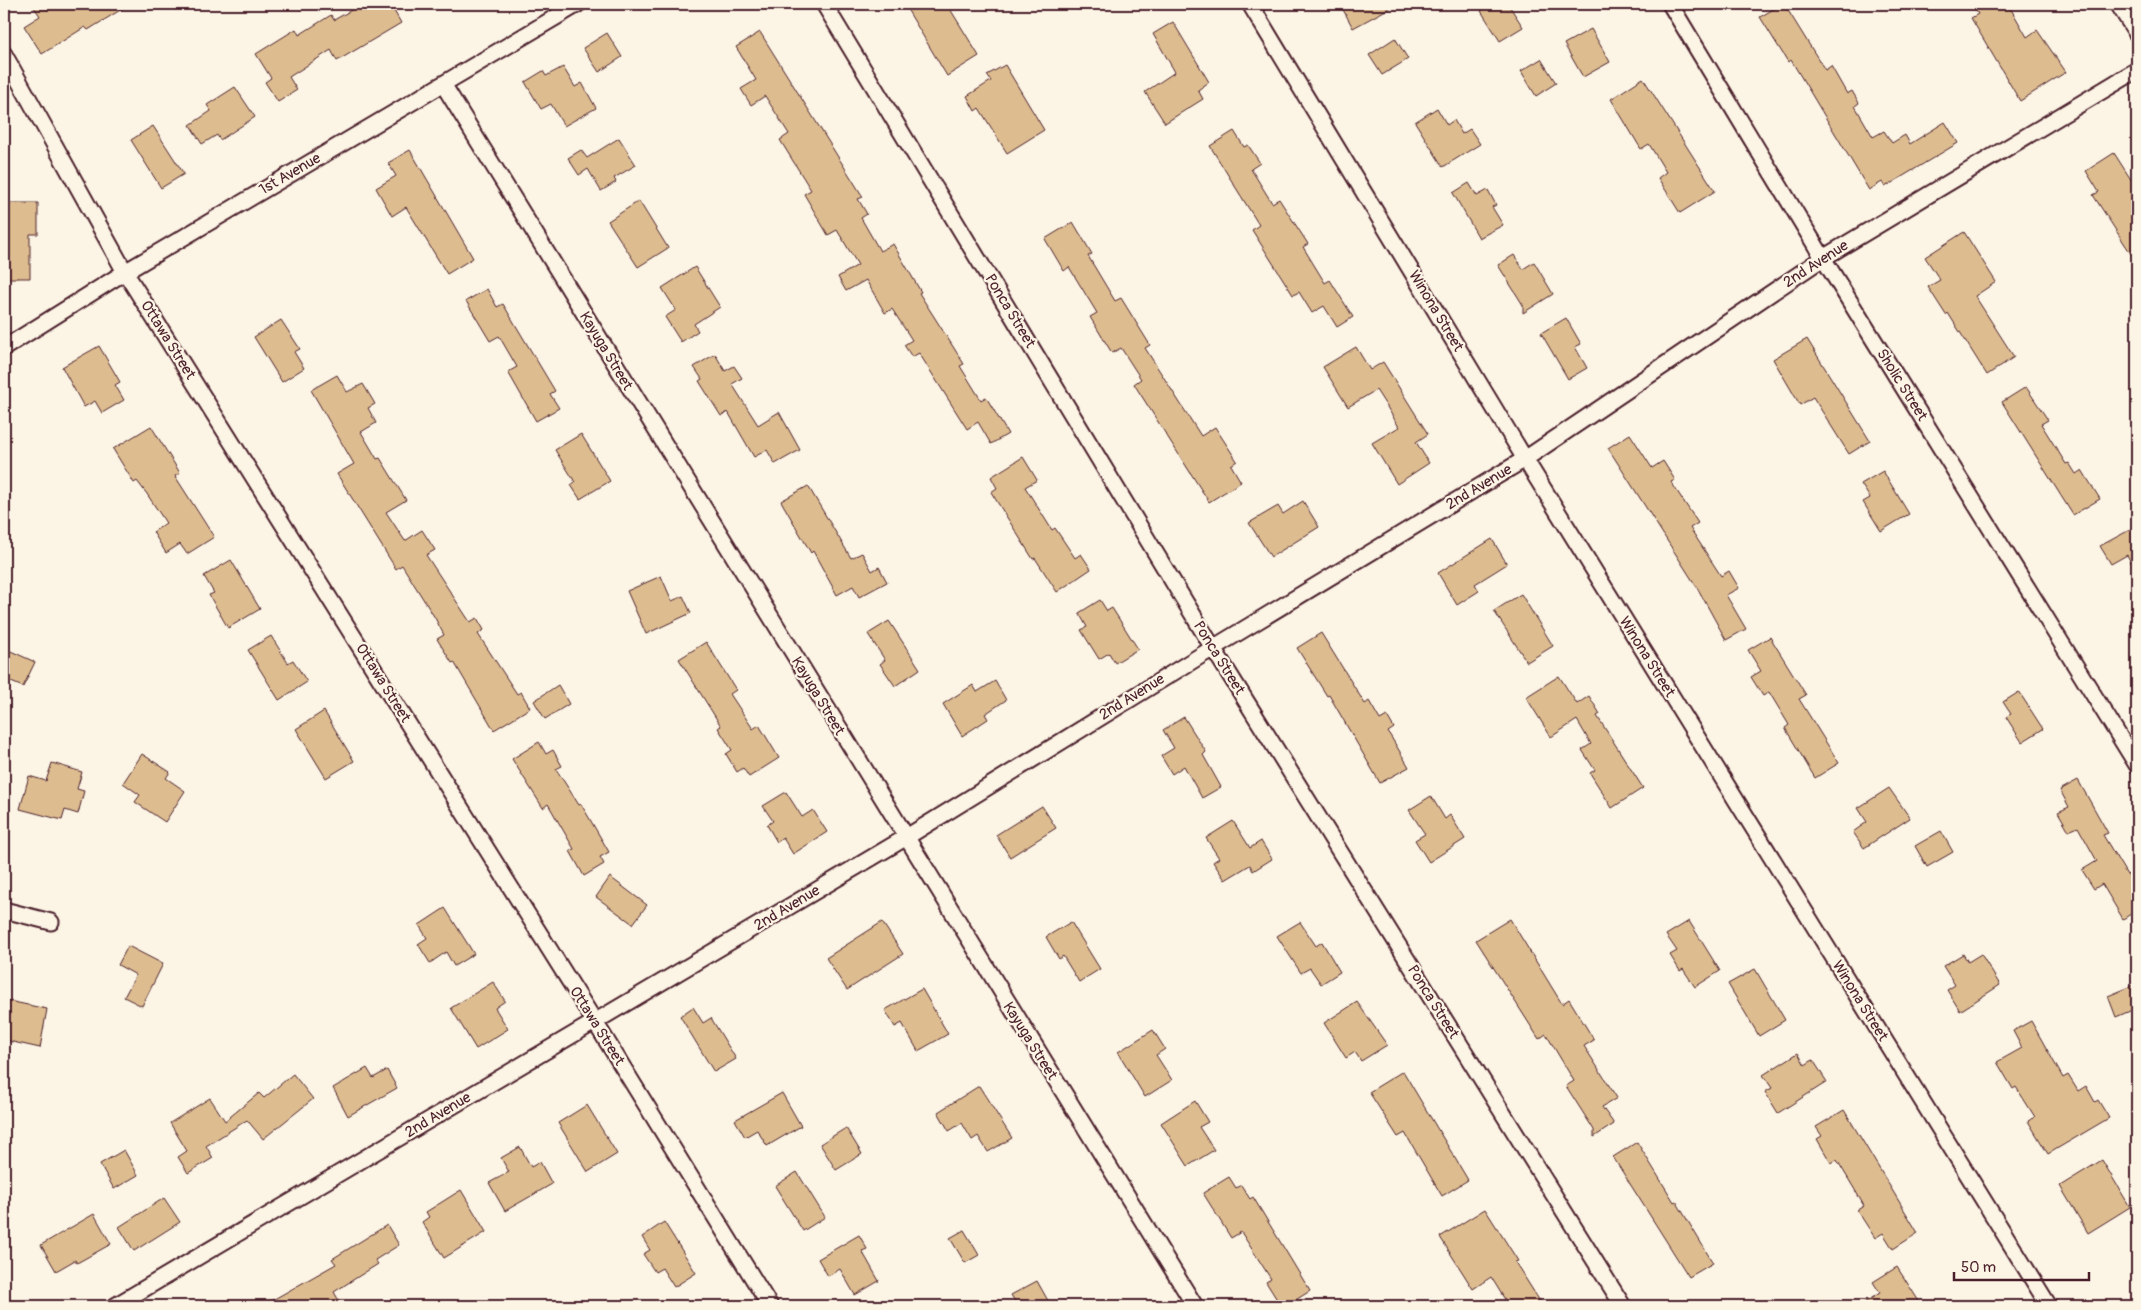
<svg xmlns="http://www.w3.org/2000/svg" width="2141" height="1310" viewBox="0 0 2141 1310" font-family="Pangolin,sans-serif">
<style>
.building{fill:#ddbd90;stroke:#4a1f2b}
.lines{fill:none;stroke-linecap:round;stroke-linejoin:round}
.minor-casing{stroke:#4a1f2b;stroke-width:19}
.minor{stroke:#fcf5e5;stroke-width:15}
.labels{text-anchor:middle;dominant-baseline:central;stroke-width:4.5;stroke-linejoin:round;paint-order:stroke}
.street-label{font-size:15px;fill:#4a1f2b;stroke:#fcf5e5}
</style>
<rect width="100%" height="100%" fill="#fcf5e5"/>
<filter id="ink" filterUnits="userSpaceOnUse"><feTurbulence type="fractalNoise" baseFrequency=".02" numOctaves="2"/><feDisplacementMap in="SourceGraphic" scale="10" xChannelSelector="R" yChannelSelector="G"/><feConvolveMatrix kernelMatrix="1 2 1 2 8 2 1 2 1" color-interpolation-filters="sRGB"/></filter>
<g filter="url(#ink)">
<path class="building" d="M 32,4 L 130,4 L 88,30 L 85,27 L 42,54 L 24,26 L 40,16 Z
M 362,4 L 390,4 L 401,23 L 337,61 L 331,50 L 289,77 L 297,90 L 278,102 L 265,82 L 271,78 L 256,54 L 296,29 L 299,35 L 331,15 L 334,20 Z
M 904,4 L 947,4 L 979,56 L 947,76 Z
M 1340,4 L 1397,4 L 1353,28 Z
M 1492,4 L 1508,4 L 1523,27 L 1500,41 L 1481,11 Z
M 1782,4 L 1784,4 L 1825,70 L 1831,66 L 1847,94 L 1852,91 L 1859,103 L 1855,106 L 1873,137 L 1884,131 L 1892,143 L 1905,135 L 1910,144 L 1945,122 L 1958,143 L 1885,187 L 1882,182 L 1869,190 L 1791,60 L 1788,62 L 1760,17 Z
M 1972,4 L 2008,4 L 2027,37 L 2037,30 L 2066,72 L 2020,101 L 1971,18 L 1978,14 Z
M 1173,22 L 1209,82 L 1198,90 L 1203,99 L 1165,123 L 1145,92 L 1175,72 L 1153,34 Z
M 1591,29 L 1610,62 L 1583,77 L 1564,44 Z
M 760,32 L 863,197 L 858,199 L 867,214 L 861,218 L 880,251 L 893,244 L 921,292 L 919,293 L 964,364 L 960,366 L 981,400 L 986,397 L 1008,434 L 991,444 L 978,422 L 967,429 L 919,353 L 912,357 L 904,345 L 912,340 L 892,309 L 885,313 L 866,280 L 846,291 L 838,277 L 858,265 L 837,230 L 828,235 L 804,194 L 811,190 L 780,140 L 789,134 L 765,96 L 751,105 L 741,89 L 756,80 L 736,47 Z
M 607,33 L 622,57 L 599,72 L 583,48 Z
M 1395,38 L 1408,59 L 1382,75 L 1369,55 Z
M 1541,59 L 1556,83 L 1536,96 L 1521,71 Z
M 1005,65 L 1044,130 L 1007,153 L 979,108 L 975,111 L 967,96 L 991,81 L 987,75 Z
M 563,67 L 575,87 L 582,83 L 596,108 L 564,126 L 551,104 L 541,109 L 525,82 L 543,71 L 546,76 Z
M 1643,78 L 1715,191 L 1680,213 L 1658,178 L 1666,172 L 1649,144 L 1641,149 L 1611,99 Z
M 235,87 L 255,117 L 220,140 L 217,135 L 202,144 L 190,125 L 211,111 L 207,105 Z
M 1437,108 L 1447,125 L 1454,120 L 1462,134 L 1470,129 L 1480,144 L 1443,167 L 1415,122 Z
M 153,126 L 184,174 L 161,188 L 131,140 Z
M 1234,131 L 1244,147 L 1248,145 L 1260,163 L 1251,169 L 1272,203 L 1279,199 L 1308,244 L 1303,247 L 1325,283 L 1330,280 L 1353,317 L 1337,327 L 1324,306 L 1312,313 L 1299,292 L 1293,295 L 1252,230 L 1259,225 L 1210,146 Z
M 619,138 L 636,165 L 614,178 L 616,182 L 601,191 L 588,169 L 579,175 L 568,158 L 581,150 L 587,158 Z
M 410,150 L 473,258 L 447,274 L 406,207 L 392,216 L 376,188 L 396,176 L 388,163 Z
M 2114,153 L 2137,189 L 2137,263 L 2093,195 L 2099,192 L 2086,171 Z
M 1469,183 L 1477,196 L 1488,190 L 1496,205 L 1492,207 L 1503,225 L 1479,238 L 1453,193 Z
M 639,201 L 668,248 L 638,267 L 608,221 Z
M 4,203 L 38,203 L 38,234 L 30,234 L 30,278 L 4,278 Z
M 1073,222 L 1092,254 L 1088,256 L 1115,301 L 1121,298 L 1150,345 L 1145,348 L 1201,436 L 1215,427 L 1237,461 L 1231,465 L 1241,482 L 1209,502 L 1134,384 L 1141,379 L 1121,348 L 1112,353 L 1090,317 L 1097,313 L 1069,267 L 1064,271 L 1045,239 Z
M 1964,232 L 1996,282 L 1975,296 L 2014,357 L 1987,375 L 1948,313 L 1946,315 L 1928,287 L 1940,280 L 1925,257 Z
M 1514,255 L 1523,269 L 1534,262 L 1553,294 L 1523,313 L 1523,305 L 1498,265 Z
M 695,267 L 720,307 L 694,324 L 698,331 L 681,342 L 665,317 L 676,310 L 662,288 Z
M 487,289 L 497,307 L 503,304 L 555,391 L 550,394 L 559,408 L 536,421 L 508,372 L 517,367 L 499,336 L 490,341 L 466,301 Z
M 1566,318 L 1581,344 L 1575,347 L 1587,368 L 1568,379 L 1541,333 Z
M 281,320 L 300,349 L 294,352 L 304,368 L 282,382 L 254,337 Z
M 1807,339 L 1870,441 L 1849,454 L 1813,397 L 1800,405 L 1773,359 Z
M 99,346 L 120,382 L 115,385 L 124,400 L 102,413 L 95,401 L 84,407 L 62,367 Z
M 1356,347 L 1370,370 L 1383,362 L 1428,434 L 1416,442 L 1429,463 L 1397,484 L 1372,443 L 1399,427 L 1387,407 L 1376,390 L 1348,407 L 1323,367 Z
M 715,354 L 725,371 L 734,366 L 742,378 L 732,384 L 758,425 L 779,412 L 800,450 L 775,464 L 767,450 L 754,457 L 728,412 L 721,416 L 699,381 L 702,379 L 694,367 Z
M 337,375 L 347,392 L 363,384 L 375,404 L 368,408 L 376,423 L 361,432 L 377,459 L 380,458 L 406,500 L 386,512 L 405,541 L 422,530 L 435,550 L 426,555 L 470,622 L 477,618 L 484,630 L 478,634 L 517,694 L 521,692 L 530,708 L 494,730 L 454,662 L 452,663 L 437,639 L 444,635 L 435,618 L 402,565 L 396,569 L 337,474 L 354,464 L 311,390 Z
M 2026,387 L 2048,420 L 2041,424 L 2066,464 L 2069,463 L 2076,474 L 2082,470 L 2100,499 L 2073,515 L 2002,402 Z
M 151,426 L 180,473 L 175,476 L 214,537 L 187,554 L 180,544 L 166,553 L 153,532 L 166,523 L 147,494 L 137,481 L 134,483 L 113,449 Z
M 581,434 L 610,481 L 580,499 L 571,485 L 575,482 L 555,450 Z
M 1630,434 L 1652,468 L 1663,461 L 1675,480 L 1671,482 L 1698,523 L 1690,528 L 1721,576 L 1729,571 L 1739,588 L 1726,595 L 1746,629 L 1726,640 L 1698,589 L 1608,448 Z
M 1023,457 L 1037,480 L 1025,487 L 1052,530 L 1055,528 L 1075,558 L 1081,554 L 1091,569 L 1057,592 L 1035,558 L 1033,559 L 991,492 L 997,488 L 991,477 Z
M 1883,471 L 1909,514 L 1881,531 L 1863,502 L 1870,498 L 1861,484 Z
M 808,486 L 851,558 L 862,553 L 872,571 L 879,567 L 887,582 L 859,597 L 853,586 L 837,595 L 813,551 L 811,553 L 781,501 Z
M 1303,501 L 1319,527 L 1271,557 L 1249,523 L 1278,506 L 1283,514 Z
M 2137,526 L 2137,573 L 2127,555 L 2111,564 L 2100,546 Z
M 1492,539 L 1507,564 L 1475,584 L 1479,591 L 1457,605 L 1438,573 Z
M 231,560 L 260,609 L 228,628 L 209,595 L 214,593 L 204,576 Z
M 661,576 L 672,601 L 683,596 L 691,613 L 646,634 L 627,591 Z
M 1521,594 L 1553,646 L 1527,662 L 1494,611 Z
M 1100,600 L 1107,611 L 1112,608 L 1138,649 L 1115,663 L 1109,653 L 1099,659 L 1081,630 L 1087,627 L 1079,613 Z
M 889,621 L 920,669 L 895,686 L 880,664 L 885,660 L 868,634 Z
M 1321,633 L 1365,704 L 1369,701 L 1380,720 L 1387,716 L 1394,728 L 1388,732 L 1409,767 L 1380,783 L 1329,695 L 1327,696 L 1297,648 Z
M 271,636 L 288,663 L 293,660 L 307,682 L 279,700 L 248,650 Z
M 1770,637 L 1806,695 L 1799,699 L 1839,763 L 1815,778 L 1785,728 L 1789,725 L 1769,692 L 1763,696 L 1751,677 L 1761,671 L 1748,650 Z
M 706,642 L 736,690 L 730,694 L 753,729 L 759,725 L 779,758 L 749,777 L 743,768 L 737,772 L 726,754 L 732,750 L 718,728 L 721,726 L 679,659 Z
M 4,648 L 35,662 L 23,687 L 4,679 Z
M 1559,676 L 1577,704 L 1589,696 L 1600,714 L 1597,716 L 1643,788 L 1612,808 L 1590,773 L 1595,770 L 1582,750 L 1591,744 L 1577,720 L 1551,737 L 1526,697 Z
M 995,681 L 1006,700 L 985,714 L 988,719 L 962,736 L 943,704 L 973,685 L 977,692 Z
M 558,685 L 569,704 L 545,719 L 534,701 Z
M 2019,692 L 2043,729 L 2022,742 L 2006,717 L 2011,714 L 2003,702 Z
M 324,711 L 354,761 L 326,778 L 296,729 Z
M 1184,717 L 1206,752 L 1203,755 L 1221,787 L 1202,798 L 1184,766 L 1172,774 L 1161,756 L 1174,748 L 1163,730 Z
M 539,742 L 546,754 L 553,750 L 562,766 L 556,769 L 579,805 L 581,804 L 609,852 L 600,857 L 604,864 L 584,876 L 570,851 L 574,849 L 548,804 L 543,808 L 512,759 Z
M 142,754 L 170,772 L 166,778 L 185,791 L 165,822 L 135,802 L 140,795 L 123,783 Z
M 52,763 L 82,772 L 77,789 L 84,791 L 78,814 L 65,810 L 62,820 L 20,809 L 29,776 L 46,781 Z
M 2078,780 L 2108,833 L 2103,835 L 2127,875 L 2133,872 L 2137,880 L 2137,910 L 2123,919 L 2102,884 L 2094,889 L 2082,870 L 2097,861 L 2078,827 L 2069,831 L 2058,812 L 2069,807 L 2060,790 Z
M 1889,788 L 1910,818 L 1864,848 L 1853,832 L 1867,822 L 1858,808 Z
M 786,792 L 802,817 L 813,810 L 827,832 L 793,854 L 783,838 L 777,842 L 767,825 L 773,821 L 763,806 Z
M 1431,796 L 1445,819 L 1450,815 L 1465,839 L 1429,862 L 1415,840 L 1425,834 L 1409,810 Z
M 1042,806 L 1056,828 L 1010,857 L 996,835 Z
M 1233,821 L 1250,848 L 1261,841 L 1272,859 L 1253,871 L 1250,865 L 1225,880 L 1213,862 L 1219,858 L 1206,838 Z
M 1941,831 L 1953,852 L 1927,867 L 1915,846 Z
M 610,877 L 647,905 L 633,924 L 596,897 Z
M 445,908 L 474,954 L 454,966 L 446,952 L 430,963 L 418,944 L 427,938 L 419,925 Z
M 1510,919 L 1562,1004 L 1569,999 L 1594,1040 L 1584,1046 L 1617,1098 L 1602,1107 L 1614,1124 L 1594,1137 L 1594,1130 L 1566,1086 L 1574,1081 L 1546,1034 L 1539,1039 L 1476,940 Z
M 1689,921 L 1720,971 L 1695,987 L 1683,969 L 1680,971 L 1670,955 L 1677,951 L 1666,935 Z
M 882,922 L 903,954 L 847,990 L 826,958 Z
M 1071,922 L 1100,969 L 1079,982 L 1063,956 L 1059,959 L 1046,937 Z
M 1300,922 L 1316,946 L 1322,942 L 1340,972 L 1321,984 L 1310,968 L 1301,973 L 1277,936 Z
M 128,946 L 163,964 L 142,1006 L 124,997 L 136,975 L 118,965 Z
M 1963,954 L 1968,962 L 1981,954 L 2000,985 L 1960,1011 L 1947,990 L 1955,985 L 1943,966 Z
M 1755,969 L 1785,1020 L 1759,1036 L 1728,984 Z
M 493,982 L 505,1001 L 495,1008 L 508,1029 L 476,1049 L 451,1008 Z
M 2137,984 L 2137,1008 L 2116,1017 L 2108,996 Z
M 922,989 L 948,1034 L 918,1051 L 902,1023 L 895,1027 L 885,1010 Z
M 4,1000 L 47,1009 L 40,1048 L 4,1040 Z
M 1357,1002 L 1387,1045 L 1361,1061 L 1355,1052 L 1346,1058 L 1324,1023 Z
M 693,1007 L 703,1023 L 711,1018 L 736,1059 L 714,1072 L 680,1016 Z
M 2031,1021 L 2063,1078 L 2068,1075 L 2078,1091 L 2086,1086 L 2095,1102 L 2098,1100 L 2109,1118 L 2048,1154 L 2028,1121 L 2035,1117 L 2016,1087 L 2013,1089 L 1997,1062 L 2022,1048 L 2013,1031 Z
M 1153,1030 L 1165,1049 L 1156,1055 L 1172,1080 L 1145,1097 L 1118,1052 Z
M 1798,1053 L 1805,1065 L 1813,1060 L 1827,1082 L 1778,1113 L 1765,1092 L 1772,1088 L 1763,1075 Z
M 367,1068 L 373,1078 L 387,1070 L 397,1088 L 348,1116 L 333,1088 Z
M 1403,1071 L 1468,1180 L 1442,1196 L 1405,1133 L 1398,1137 L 1369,1092 Z
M 293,1074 L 313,1099 L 263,1139 L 247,1120 L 206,1146 L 213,1158 L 188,1173 L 178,1157 L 187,1151 L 170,1123 L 210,1098 L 225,1121 L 259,1093 L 264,1098 Z
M 979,1086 L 1012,1138 L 988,1152 L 978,1136 L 972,1140 L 962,1123 L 949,1131 L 938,1112 Z
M 782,1093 L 801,1126 L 767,1146 L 757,1130 L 745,1137 L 735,1120 Z
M 1195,1101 L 1208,1122 L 1199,1127 L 1214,1150 L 1188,1166 L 1161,1123 Z
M 587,1105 L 617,1154 L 588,1172 L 558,1123 Z
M 1844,1110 L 1918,1233 L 1893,1249 L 1883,1233 L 1875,1238 L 1857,1210 L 1864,1206 L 1855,1190 L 1837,1160 L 1831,1163 L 1817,1139 L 1822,1136 L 1816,1127 Z
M 846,1128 L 862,1154 L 836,1170 L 820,1144 Z
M 1637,1142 L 1674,1202 L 1676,1201 L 1713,1263 L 1689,1277 L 1613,1157 Z
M 520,1147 L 531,1167 L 540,1162 L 552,1184 L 505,1211 L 489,1183 L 509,1172 L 501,1158 Z
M 124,1150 L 138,1175 L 114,1189 L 100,1164 Z
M 2102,1160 L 2130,1207 L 2088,1233 L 2060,1186 Z
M 797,1172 L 825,1217 L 803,1231 L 775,1186 Z
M 1229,1177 L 1236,1188 L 1241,1185 L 1250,1199 L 1253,1197 L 1310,1291 L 1286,1306 L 1281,1306 L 1266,1282 L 1271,1279 L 1241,1232 L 1231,1238 L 1203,1193 Z
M 461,1190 L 486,1232 L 444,1258 L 422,1222 L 429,1217 L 426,1212 Z
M 164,1198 L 180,1222 L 134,1251 L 119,1227 Z
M 1485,1209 L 1518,1261 L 1515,1262 L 1543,1306 L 1509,1306 L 1491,1277 L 1473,1289 L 1440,1237 Z
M 94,1214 L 111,1244 L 77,1263 L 75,1260 L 56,1271 L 41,1245 Z
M 664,1222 L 696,1273 L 674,1287 L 662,1268 L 655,1272 L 643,1254 L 650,1250 L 642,1237 Z
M 387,1225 L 399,1245 L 375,1260 L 378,1264 L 334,1292 L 342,1306 L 262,1306 L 336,1264 L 332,1259 Z
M 964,1230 L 979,1255 L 965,1263 L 950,1238 Z
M 859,1235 L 867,1249 L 862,1251 L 879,1281 L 855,1295 L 840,1269 L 828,1276 L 818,1259 Z
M 1897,1267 L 1922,1306 L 1859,1306 L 1880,1293 L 1873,1282 Z
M 1037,1281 L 1051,1306 L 1018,1306 L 1011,1295 Z"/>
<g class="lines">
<g class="minor-casing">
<path id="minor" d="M 824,4 L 1213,648 L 1623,1306
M 1250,4 L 1525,459 L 2049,1306
M 1670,4 L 1823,258 L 2137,765
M 2118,4 L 2137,34
M 4,54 L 125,272 L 595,1022 L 770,1306
M 443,84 L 1195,1306
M 4,348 L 125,272 L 578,4
M 4,910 L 51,922
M 115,1306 L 905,838 L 1213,648 L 1525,459 L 1823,258 L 2137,70"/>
</g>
<use href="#minor" class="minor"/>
</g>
</g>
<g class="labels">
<g class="street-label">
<text transform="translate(290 174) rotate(-30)">1st Avenue</text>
<text transform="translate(1816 264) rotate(-33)">2nd Avenue</text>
<text transform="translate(1010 311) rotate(59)">Ponca Street</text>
<text transform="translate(1436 311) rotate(59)">Winona Street</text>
<text transform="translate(168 340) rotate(58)">Ottawa Street</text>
<text transform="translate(606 351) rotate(59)">Kayuga Street</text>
<text transform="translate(1902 385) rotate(58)">Sholic Street</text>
<text transform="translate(1479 487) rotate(-31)">2nd Avenue</text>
<text transform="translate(1647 657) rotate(58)">Winona Street</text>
<text transform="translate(1219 658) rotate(58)">Ponca Street</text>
<text transform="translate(383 683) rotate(58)">Ottawa Street</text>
<text transform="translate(818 696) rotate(59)">Kayuga Street</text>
<text transform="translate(1132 697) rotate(-32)">2nd Avenue</text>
<text transform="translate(787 908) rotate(-31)">2nd Avenue</text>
<text transform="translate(1860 1001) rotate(58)">Winona Street</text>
<text transform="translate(1433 1002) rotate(58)">Ponca Street</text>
<text transform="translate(597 1026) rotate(58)">Ottawa Street</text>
<text transform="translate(1030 1041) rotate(58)">Kayuga Street</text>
<text transform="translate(438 1115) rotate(-31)">2nd Avenue</text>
</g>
</g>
<rect width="2141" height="1310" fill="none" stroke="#fcf5e5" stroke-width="20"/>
<rect x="10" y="10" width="2121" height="1290" fill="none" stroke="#4a1f2b" stroke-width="2" filter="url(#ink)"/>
<path d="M1954 1272v8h135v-8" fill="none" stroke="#4a1f2b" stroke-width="2.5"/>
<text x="1961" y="1272" font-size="15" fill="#4a1f2b" stroke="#fcf5e5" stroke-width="4" paint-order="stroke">50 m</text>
</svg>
